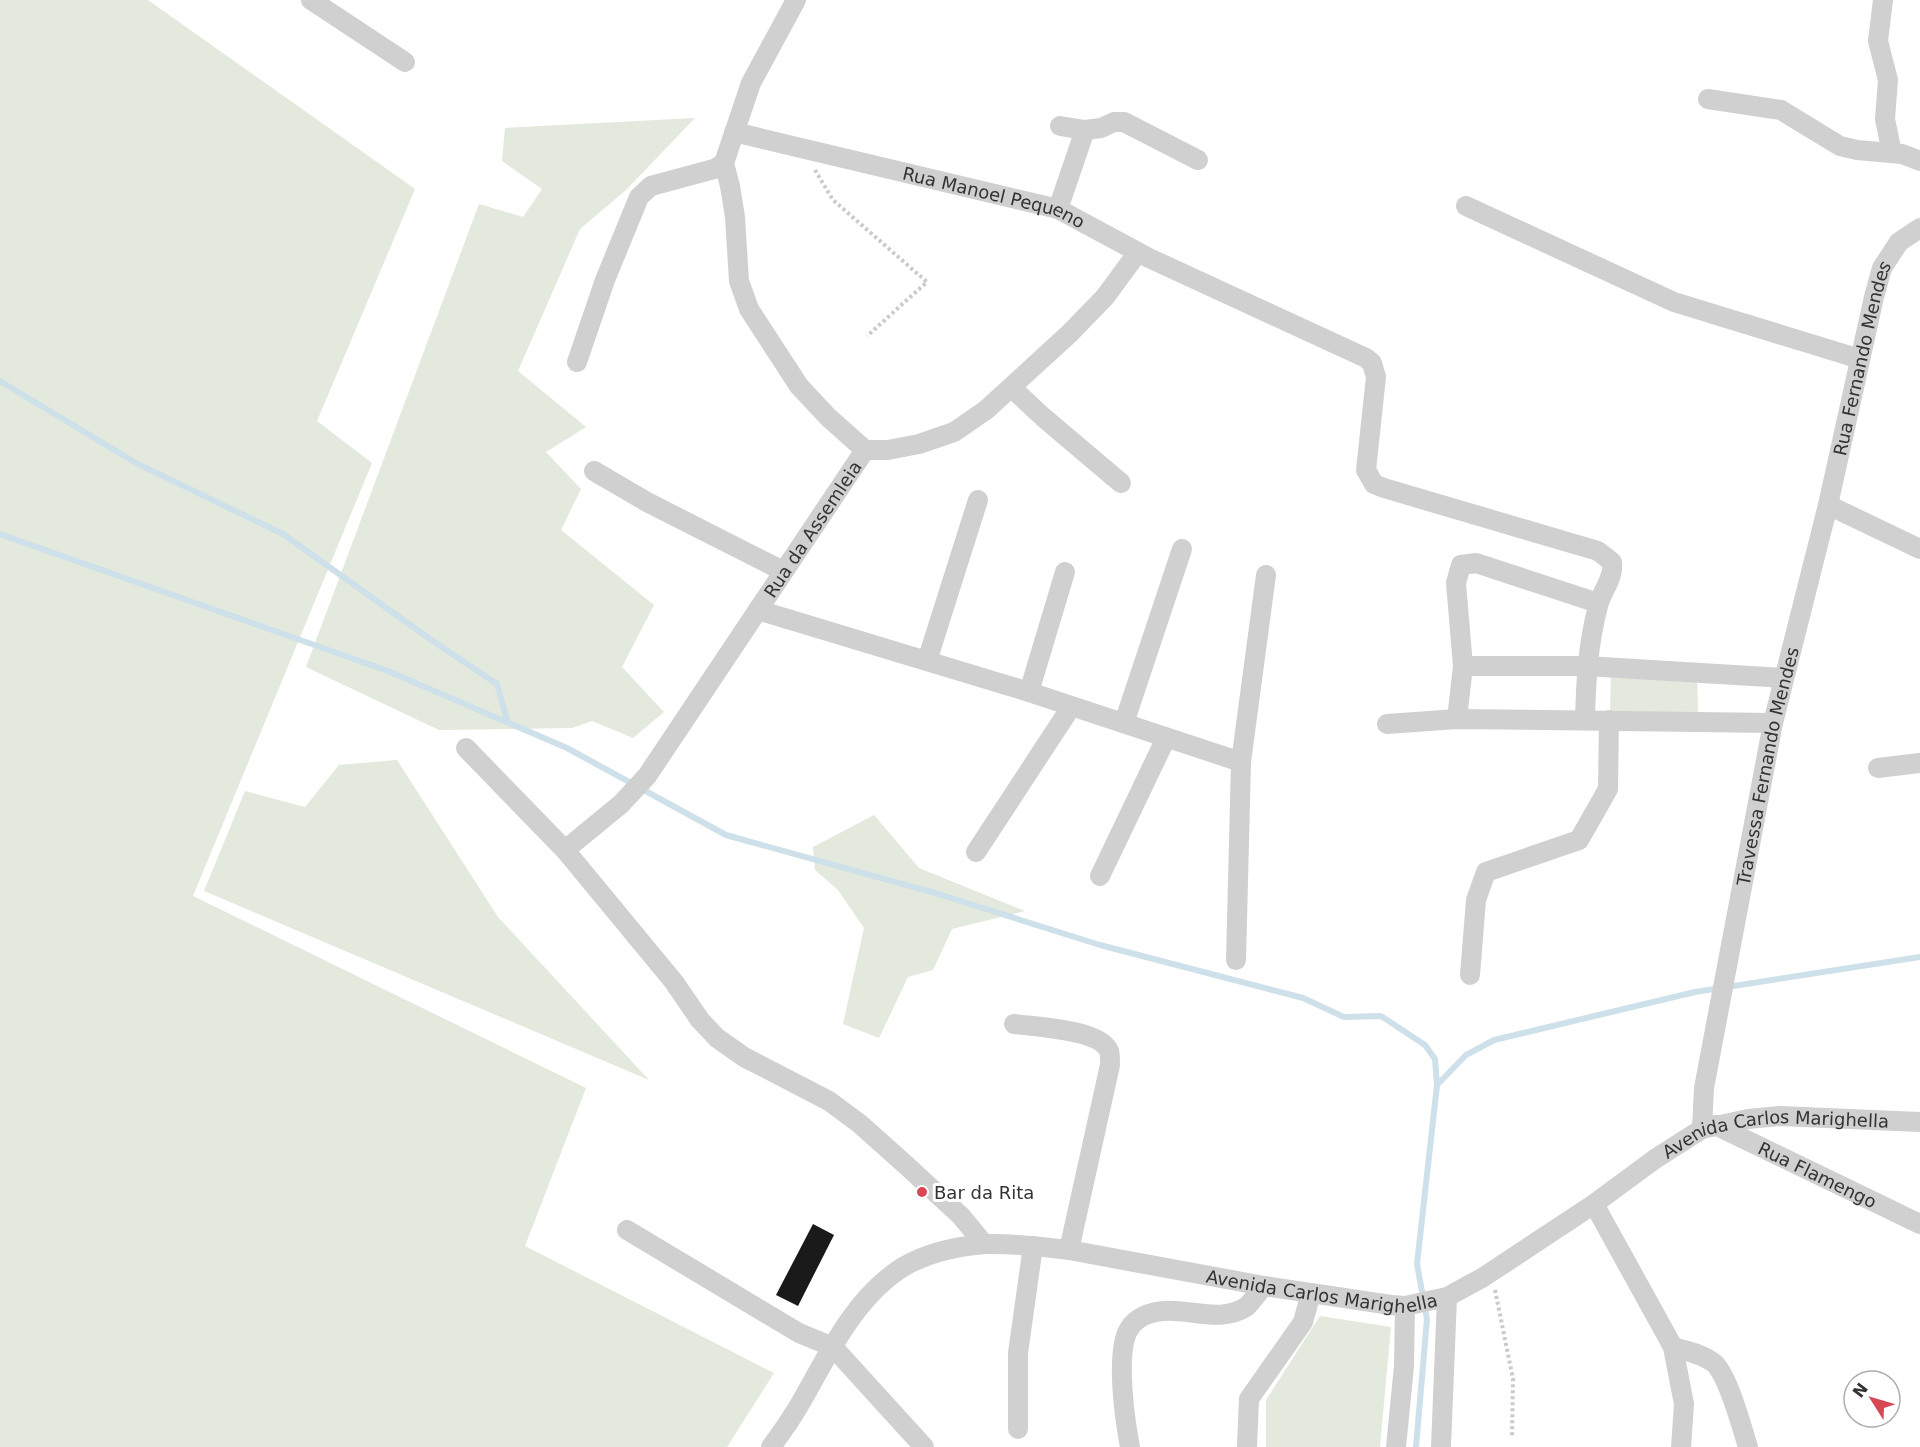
<svg xmlns="http://www.w3.org/2000/svg" width="1920" height="1447" viewBox="0 0 1920 1447" font-family="'DejaVu Sans',sans-serif">
<style>
.green{fill:#e3e9dd}
.lines{fill:none;stroke-linecap:round;stroke-linejoin:round}
.stream{stroke:#cee0e9;stroke-width:6}
.building{fill:#1a1a1a}
.path{stroke:#cacaca;stroke-width:4;stroke-dasharray:3 3;stroke-linecap:butt}
.minor{stroke:#d0d0d0;stroke-width:20}
.poi-dot{fill:#d74855;stroke:#fff;stroke-width:2}
.labels{text-anchor:middle;dominant-baseline:central;stroke-width:6;stroke-linejoin:round;paint-order:stroke}
.street-label{font-size:18px;fill:#333;stroke:#fff}
.poi-label{font-size:18px;fill:#333;stroke:#fff;text-anchor:start}
</style>
<rect width="100%" height="100%" fill="#fff"/>
<path class="green" d="M 0,0 L 148,0 L 415,189 L 317,421 L 372,463 L 193,896 L 586,1088 L 525,1246 L 774,1373 L 727,1447 L 0,1447 Z
M 695,118 L 626,190 L 580,229 L 518,371 L 586,427 L 546,452 L 581,489 L 561,530 L 654,605 L 622,667 L 664,712 L 633,738 L 592,721 L 572,728 L 439,730 L 306,667 L 479,204 L 523,217 L 542,189 L 502,161 L 505,128 Z
M 1611,669 L 1697,670 L 1698,712 L 1610,712 Z
M 397,760 L 498,917 L 649,1080 L 204,891 L 245,791 L 305,807 L 339,765 Z
M 874,815 L 919,868 L 1025,911 L 952,929 L 933,970 L 908,977 L 879,1038 L 843,1024 L 864,928 L 838,890 L 815,870 L 813,847 Z
M 1320,1316 L 1391,1327 L 1380,1447 L 1266,1447 L 1266,1400 Z"/>
<g class="lines">
<path class="stream" d="M 0,381 L 136,463 L 283,534 L 430,639 L 497,684 L 508,723
M 0,534 L 388,671 L 567,748 L 726,835 L 935,893 L 1100,945 L 1303,998 L 1344,1017 L 1381,1016 L 1425,1045 L 1435,1059 L 1437,1085 L 1417,1264 L 1427,1319 L 1416,1447
M 1437,1085 L 1466,1055 L 1494,1040 L 1695,992 L 1920,957"/>
</g>
<path class="building" d="M 813,1224 L 834,1235 L 798,1306 L 776,1295 Z"/>
<g class="lines">
<path class="path" d="M 815,170 L 833,200 L 927,282 L 867,336
M 1495,1290 L 1513,1379 L 1512,1437"/>
<g class="minor">
<path d="M 311,0 L 405,62"/>
<path d="M 796,0 L 751,83 L 724,163 L 730,186 L 735,217 L 739,281 L 749,309 L 799,386 L 828,417 L 865,450"/>
<path d="M 1883,0 L 1878,41 L 1888,80 L 1885,119 L 1892,153"/>
<path d="M 1708,99 L 1781,110 L 1840,146 L 1857,150 L 1902,154 L 1920,161"/>
<path d="M 1085,130 L 1101,128 L 1114,122 L 1124,122 L 1198,160"/>
<path id="s1" d="M 734,132 L 1058,209 L 1149,258 L 1366,358 L 1372,363 L 1376,377 L 1366,470 L 1374,484 L 1384,488 L 1598,551 L 1612,562 C 1614,579 1602,590 1598,606 C 1588,644 1586,680 1585,719"/>
<path d="M 1466,206 L 1674,302 L 1860,359"/>
<path d="M 1058,209 L 1085,130 L 1060,126"/>
<path d="M 577,362 L 605,280 L 639,197 L 651,186 L 714,169 L 724,163"/>
<path d="M 1012,388 L 1043,417 L 1121,483"/>
<path d="M 865,450 L 888,450 L 919,444 L 954,432 L 986,410 L 1069,334 L 1105,297 L 1138,252"/>
<path d="M 594,471 L 647,502 L 783,571"/>
<path d="M 1828,505 L 1920,549"/>
<path d="M 758,610 L 1029,692 L 1241,762"/>
<path d="M 927,661 L 978,500"/>
<path d="M 1463,666 L 1586,666 L 1784,678"/>
<path d="M 1029,692 L 1065,572"/>
<path d="M 1457,719 L 1463,666 L 1456,583 L 1461,565 L 1476,563 L 1598,603"/>
<path d="M 1124,723 L 1182,549"/>
<path d="M 1387,724 L 1457,719 L 1773,723"/>
<path d="M 466,748 L 565,850 L 674,982 L 700,1020 L 717,1038 L 744,1057 L 829,1101 L 860,1124 L 907,1166 L 961,1216 L 984,1244"/>
<path d="M 1878,768 L 1920,763"/>
<path id="s2" d="M 565,850 L 621,804 L 647,776 L 865,450"/>
<path d="M 976,852 L 1071,707"/>
<path d="M 1100,876 L 1166,738"/>
<path d="M 1236,960 L 1241,762 L 1266,575"/>
<path d="M 1470,975 L 1476,900 L 1486,872 L 1579,840 L 1608,789 L 1609,720"/>
<path d="M 1014,1024 C 1036,1027 1100,1029 1109,1051 C 1110,1054 1110,1061 1110,1065 L 1069,1250"/>
<path id="s3" d="M 1715,1125 L 1920,1224"/>
<path id="s4" d="M 1702,1129 L 1704,1088 L 1773,723 L 1828,505 L 1874,297 L 1882,268 L 1899,242 L 1920,228"/>
<path d="M 1594,1204 L 1673,1347 L 1684,1404 L 1681,1447"/>
<path d="M 627,1230 L 799,1333 L 833,1347 L 924,1447"/>
<path d="M 1673,1347 C 1686,1351 1703,1354 1714,1363 C 1728,1375 1742,1428 1748,1447"/>
<path d="M 1018,1429 L 1018,1353 L 1033,1246"/>
<path id="s5" d="M 771,1447 C 780,1435 789,1422 797,1409 C 826,1360 852,1299 903,1267 C 927,1253 958,1246 986,1244 C 1014,1243 1041,1247 1069,1250 L 1264,1286 L 1391,1305 L 1405,1306 L 1447,1297 L 1482,1278 L 1594,1204 L 1655,1159 L 1702,1129 L 1748,1119 L 1780,1116 L 1920,1122"/>
<path d="M 1130,1447 C 1125,1421 1115,1352 1129,1329 C 1136,1317 1151,1312 1164,1311 C 1191,1309 1221,1323 1246,1307 C 1252,1302 1258,1292 1264,1286"/>
<path d="M 1247,1447 L 1249,1399 L 1303,1322 L 1311,1293"/>
<path d="M 1396,1447 L 1404,1366 L 1405,1306"/>
<path d="M 1441,1447 L 1447,1297"/>
</g>
</g>
<circle class="poi-dot" cx="922" cy="1192" r="6"/>
<g class="labels">
<g class="street-label">
<text stroke="none"><textPath href="#s1" startOffset="268">Rua Manoel Pequeno</textPath></text>
<text stroke="none"><textPath href="#s4" startOffset="788">Rua Fernando Mendes</textPath></text>
<text stroke="none"><textPath href="#s2" startOffset="408">Rua da Assemleia</textPath></text>
<text stroke="none"><textPath href="#s4" startOffset="369">Travessa Fernando Mendes</textPath></text>
<text stroke="none"><textPath href="#s5" startOffset="1156">Avenida Carlos Marighella</textPath></text>
<text stroke="none"><textPath href="#s3" startOffset="114">Rua Flamengo</textPath></text>
<text stroke="none"><textPath href="#s5" startOffset="652">Avenida Carlos Marighella</textPath></text>
</g>
<g class="poi-label">
<text x="934" y="1192">Bar da Rita</text>
</g>
</g>
<g transform="translate(1872 1399) rotate(307)"><circle r="28" fill="#ffffff" stroke="#adadad" stroke-width="1.5"/>
<path d="M0-4.5L10 22L0 15L-10 22Z" fill="#d74855"/>
<text y="-9" font-size="16" font-weight="bold" text-anchor="middle" fill="#333333">N</text>
</g>
</svg>
